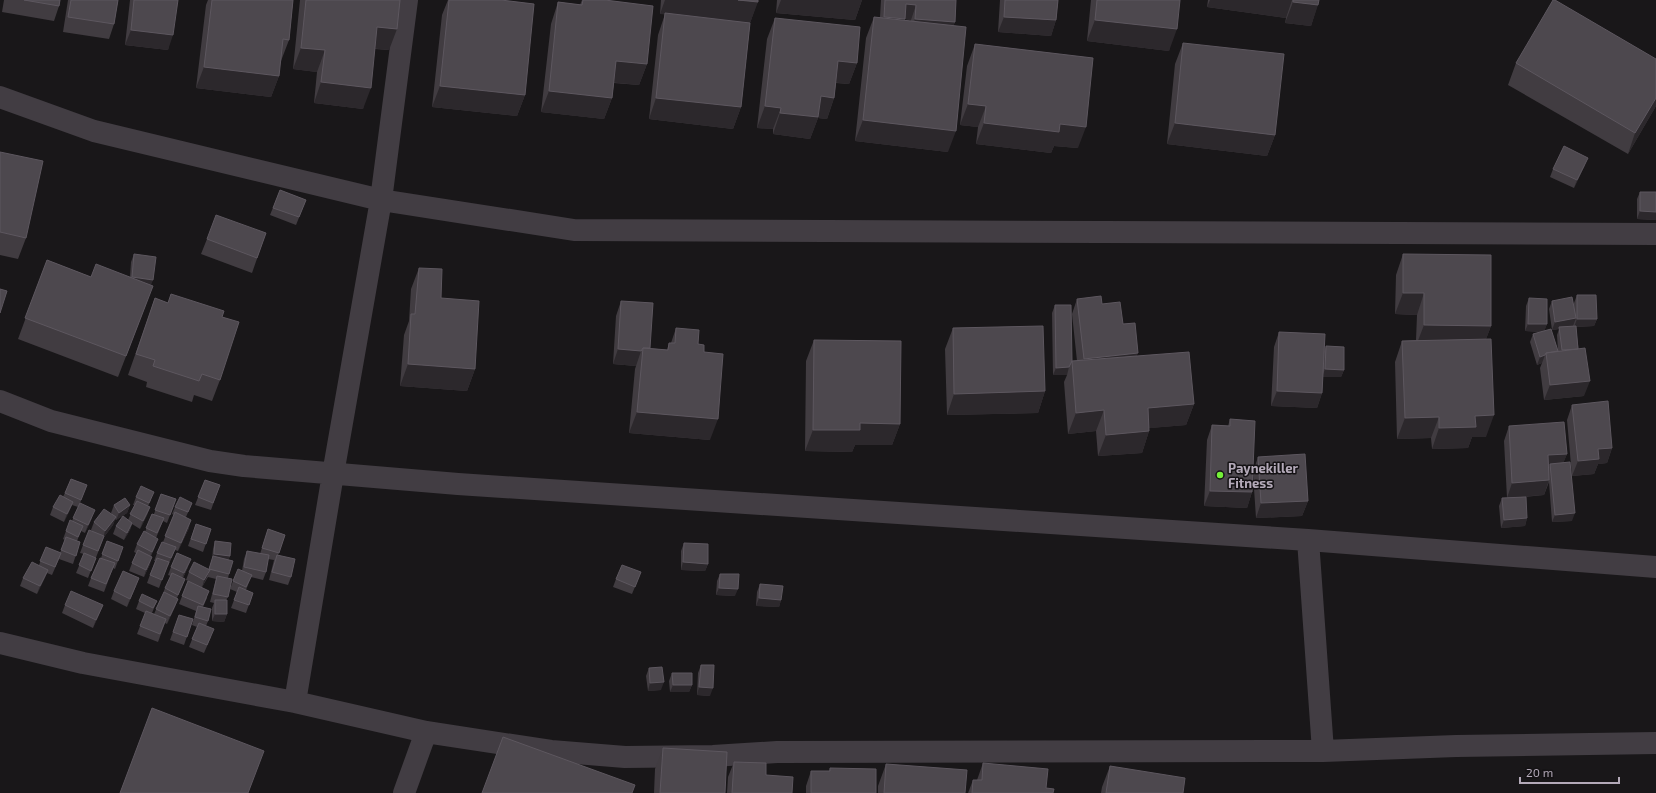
<svg xmlns="http://www.w3.org/2000/svg" width="1656" height="793" viewBox="0 0 1656 793" font-family="'Exo 2',sans-serif">
<style>
.lines{fill:none;stroke-linecap:round;stroke-linejoin:round}
.minor{stroke:#423d43;stroke-width:22}
.wall{fill:#413c41;fill-rule:evenodd}
.shaded-wall{fill:#2c282c}
.building{fill:#4d484e;stroke:#5d575f}
.poi-dot{fill:#74f038;stroke:#141214;stroke-width:1.5}
.labels{text-anchor:middle;dominant-baseline:central;stroke-width:3;stroke-linejoin:round;paint-order:stroke}
.poi-label{font-size:13px;font-weight:bold;fill:#b4aab9;stroke:#141214;text-anchor:start}
</style>
<rect width="100%" height="100%" fill="#191719"/>
<g class="lines">
<path class="minor" d="M 0,97 L 94,131 L 381,200 L 574,230 L 1656,234
M 0,401 L 51,421 L 210,461 L 244,466 L 458,484 L 1308,540 L 1656,567
M 1308,540 L 1323,751
M 0,643 L 83,663 L 295,702 L 426,732 L 551,751 L 625,757 L 713,756 L 777,752 L 1323,751 L 1456,746 L 1656,743
M 295,702 L 333,474 L 381,200 L 407,0
M 404,793 L 426,732"/>
</g>
<path class="wall" d="M 4,0 L 60,0 L 59,6 L 54,21 L 2,12 Z
M 68,0 L 118,0 L 114,24 L 109,39 L 63,32 Z
M 130,0 L 178,0 L 168,50 L 125,45 Z
M 208,0 L 293,0 L 289,40 L 281,61 L 280,61 L 279,76 L 271,97 L 196,88 L 206,5 Z
M 300,0 L 400,0 L 389,50 L 375,49 L 363,109 L 314,103 L 317,72 L 293,69 Z
M 448,0 L 501,0 L 525,95 L 517,116 L 432,107 L 442,15 Z
M 582,0 L 605,0 L 647,64 L 639,85 L 614,83 L 612,98 L 604,119 L 541,112 L 551,24 L 558,2 L 580,5 Z
M 661,0 L 758,0 L 750,23 L 741,107 L 733,129 L 649,119 L 658,35 L 665,14 L 660,14 Z
M 777,0 L 862,0 L 855,20 L 776,13 Z
M 881,0 L 956,0 L 955,22 L 953,26 L 948,152 L 855,141 L 866,38 L 874,17 L 880,17 ZM 905,19 L 911,20 L 910,21 L 905,20 Z
M 1000,0 L 1058,0 L 1056,20 L 1051,36 L 998,32 Z
M 1091,0 L 1180,0 L 1169,51 L 1087,41 Z
M 1208,0 L 1319,0 L 1311,26 L 1285,23 L 1286,18 L 1207,7 Z
M 775,18 L 857,63 L 849,84 L 836,83 L 834,98 L 827,119 L 818,118 L 810,139 L 773,134 L 773,129 L 757,128 L 767,39 Z
M 1183,43 L 1275,135 L 1267,156 L 1167,144 L 1175,64 Z
M 975,44 L 1078,148 L 1054,146 L 1051,153 L 976,144 L 978,127 L 960,125 L 967,66 Z
M 1516,63 L 1656,106 L 1628,154 L 1508,85 Z
M 0,152 L 26,238 L 18,259 L 0,255 Z
M 1585,165 L 1574,188 L 1550,177 L 1553,169 Z
M 280,190 L 306,200 L 296,225 L 270,215 Z
M 1640,192 L 1656,192 L 1656,220 L 1637,219 L 1637,199 Z
M 266,233 L 252,273 L 201,254 L 207,239 Z
M 134,254 L 151,285 L 145,307 L 118,377 L 18,339 L 47,260 L 91,277 L 130,277 L 131,262 Z
M 1403,254 L 1491,326 L 1486,339 L 1486,437 L 1472,437 L 1468,448 L 1432,449 L 1431,438 L 1397,439 L 1395,362 L 1402,341 L 1416,340 L 1417,315 L 1395,314 L 1396,275 Z
M 419,268 L 441,298 L 475,369 L 467,391 L 400,386 L 404,335 L 409,321 L 411,289 Z
M 1577,295 L 1597,319 L 1594,326 L 1576,327 L 1584,396 L 1544,400 L 1540,368 L 1542,363 L 1537,365 L 1530,342 L 1533,334 L 1542,332 L 1525,331 L 1526,306 L 1529,298 L 1547,324 L 1544,331 L 1558,351 L 1557,335 L 1559,329 L 1552,330 L 1549,309 L 1552,301 L 1574,309 L 1574,303 Z
M 155,298 L 168,303 L 222,317 L 220,380 L 212,401 L 194,395 L 192,402 L 146,387 L 147,382 L 128,375 Z
M 1077,299 L 1102,304 L 1123,324 L 1137,356 L 1194,404 L 1186,425 L 1149,428 L 1149,431 L 1142,453 L 1098,456 L 1096,431 L 1068,434 L 1064,382 L 1067,375 L 1053,375 L 1052,313 L 1055,305 L 1072,361 L 1077,361 L 1072,314 Z
M 621,301 L 650,348 L 667,350 L 669,343 L 671,343 L 676,328 L 698,344 L 704,352 L 710,440 L 629,433 L 635,369 L 636,366 L 613,364 L 616,316 Z
M 953,328 L 1045,391 L 1038,413 L 947,415 L 945,349 Z
M 1279,332 L 1324,351 L 1326,346 L 1344,370 L 1341,377 L 1323,377 L 1322,393 L 1317,408 L 1271,406 L 1274,347 Z
M 814,340 L 900,424 L 892,445 L 855,445 L 852,452 L 805,451 L 806,361 Z
M 1572,405 L 1612,448 L 1607,463 L 1598,464 L 1594,474 L 1572,476 L 1567,420 Z
M 1230,419 L 1253,472 L 1258,457 L 1308,501 L 1302,516 L 1256,518 L 1253,474 L 1252,492 L 1247,508 L 1204,506 L 1207,440 L 1212,425 L 1228,426 Z
M 1509,426 L 1567,454 L 1563,463 L 1572,521 L 1552,522 L 1549,482 L 1544,495 L 1523,497 L 1527,518 L 1525,526 L 1501,528 L 1499,506 L 1502,498 L 1507,498 L 1504,441 Z
M 71,479 L 87,485 L 80,503 L 92,518 L 85,533 L 81,531 L 77,541 L 80,542 L 73,564 L 59,559 L 52,575 L 47,573 L 37,594 L 20,586 L 23,578 L 39,565 L 46,547 L 60,553 L 65,540 L 63,539 L 66,531 L 72,521 L 78,507 L 72,505 L 64,522 L 50,515 L 53,507 L 63,497 Z
M 205,480 L 220,485 L 211,510 L 195,505 Z
M 161,494 L 176,499 L 167,523 L 163,521 L 156,538 L 155,547 L 151,556 L 150,564 L 144,577 L 129,571 L 136,553 L 134,552 L 137,544 L 145,532 L 152,514 L 154,514 Z
M 136,497 L 151,500 L 148,506 L 150,507 L 147,515 L 140,529 L 132,524 L 130,530 L 124,540 L 113,534 L 116,526 L 128,520 L 135,505 L 133,505 Z
M 192,503 L 186,517 L 189,528 L 178,551 L 175,550 L 168,566 L 167,566 L 159,588 L 147,583 L 155,561 L 154,561 L 157,553 L 163,542 L 174,515 L 172,514 L 175,507 Z
M 114,505 L 130,505 L 127,513 L 116,520 L 115,519 L 113,525 L 104,537 L 88,578 L 76,573 L 84,554 L 80,553 L 83,545 L 92,531 L 91,530 L 94,522 L 112,514 L 111,513 Z
M 196,524 L 211,529 L 203,552 L 188,546 Z
M 268,529 L 285,535 L 278,555 L 291,577 L 288,585 L 269,580 L 274,560 L 268,559 L 266,572 L 263,580 L 251,577 L 246,590 L 253,593 L 246,613 L 231,608 L 237,592 L 230,589 L 233,581 L 242,571 L 244,559 L 247,551 L 260,554 Z
M 107,541 L 123,547 L 115,569 L 113,568 L 104,592 L 88,586 L 91,578 L 101,558 Z
M 215,541 L 230,556 L 228,560 L 229,574 L 228,578 L 228,597 L 226,600 L 227,614 L 224,622 L 212,621 L 212,608 L 214,603 L 210,602 L 216,579 L 208,577 L 202,587 L 207,598 L 203,607 L 208,621 L 206,626 L 211,637 L 204,653 L 189,647 L 197,627 L 192,625 L 196,611 L 179,604 L 188,581 L 186,580 L 189,572 L 209,569 L 212,559 L 213,549 Z
M 684,543 L 708,564 L 705,571 L 681,570 L 681,551 Z
M 171,567 L 188,567 L 183,578 L 185,579 L 177,598 L 178,599 L 175,607 L 167,624 L 165,623 L 158,642 L 137,634 L 145,613 L 136,609 L 139,601 L 157,601 L 152,613 L 154,614 L 162,596 L 165,588 L 171,576 L 168,575 Z
M 641,572 L 632,594 L 613,587 L 616,579 Z
M 720,574 L 735,596 L 716,595 L 717,581 Z
M 760,584 L 781,600 L 779,607 L 756,606 L 757,592 Z
M 136,586 L 127,607 L 111,599 L 114,591 Z
M 65,605 L 103,605 L 93,628 L 62,613 Z
M 179,615 L 193,619 L 184,645 L 170,640 Z
M 701,665 L 710,696 L 697,695 L 698,673 Z
M 649,668 L 661,690 L 648,691 L 646,676 Z
M 672,673 L 692,685 L 689,692 L 670,692 L 669,681 Z
M 663,748 L 725,793 L 654,793 L 655,769 Z
M 734,762 L 766,775 L 792,793 L 727,793 L 728,777 Z
M 983,763 L 1046,788 L 1053,793 L 968,793 L 973,780 L 977,780 Z
M 886,764 L 965,793 L 878,793 L 878,786 Z
M 1110,766 L 1183,793 L 1101,793 L 1102,787 Z
M 830,768 L 876,793 L 806,793 L 806,786 L 811,771 L 829,771 Z"/>
<path class="shaded-wall" d="M 665,0 L 738,0 L 758,2 L 750,23 L 660,14 Z
M 781,0 L 862,0 L 855,20 L 776,13 Z
M 1210,0 L 1292,0 L 1286,18 L 1207,7 Z
M 1293,2 L 1318,5 L 1311,26 L 1285,23 Z
M 906,4 L 916,5 L 911,20 L 905,19 L 900,34 L 879,32 L 884,17 Z
M 1004,17 L 1056,20 L 1051,36 L 998,32 Z
M 915,19 L 955,22 L 949,37 L 910,34 Z
M 1095,20 L 1177,29 L 1169,51 L 1087,41 Z
M 377,27 L 397,29 L 389,50 L 370,48 Z
M 131,30 L 173,35 L 168,50 L 125,45 Z
M 301,48 L 325,50 L 317,72 L 293,69 Z
M 616,61 L 647,64 L 639,85 L 608,82 Z
M 838,61 L 857,63 L 849,84 L 831,82 Z
M 204,67 L 279,76 L 271,97 L 196,88 Z
M 321,82 L 371,88 L 363,109 L 314,103 Z
M 440,86 L 525,95 L 517,116 L 432,107 Z
M 549,91 L 612,98 L 604,119 L 541,112 Z
M 821,96 L 834,98 L 827,119 L 818,118 L 810,139 L 773,134 L 780,113 Z
M 656,98 L 741,107 L 733,129 L 649,119 Z
M 1656,98 L 1656,106 L 1628,154 L 1635,133 Z
M 968,104 L 986,106 L 978,127 L 960,125 Z
M 765,106 L 781,108 L 773,129 L 757,128 Z
M 863,120 L 956,131 L 948,152 L 855,141 Z
M 984,123 L 1060,124 L 1086,127 L 1078,148 L 1054,146 L 1051,153 L 976,144 Z
M 1175,123 L 1275,135 L 1267,156 L 1167,144 Z
M 1588,158 L 1585,165 L 1574,188 L 1577,180 Z
M 1640,211 L 1656,212 L 1656,220 L 1637,219 Z
M 132,277 L 153,280 L 150,288 L 129,285 Z
M 1403,293 L 1424,293 L 1417,315 L 1395,314 Z
M 1576,318 L 1573,326 L 1559,327 L 1559,329 L 1552,330 L 1555,322 Z
M 1577,319 L 1597,319 L 1594,326 L 1574,327 Z
M 1528,324 L 1547,324 L 1544,332 L 1525,331 Z
M 1424,325 L 1491,326 L 1483,347 L 1416,346 Z
M 618,349 L 641,351 L 636,366 L 613,364 Z
M 1138,353 L 1132,368 L 1078,374 L 1084,359 Z
M 1545,355 L 1542,363 L 1537,365 L 1540,357 Z
M 408,364 L 475,369 L 467,391 L 400,386 Z
M 1069,367 L 1067,375 L 1053,375 L 1056,368 Z
M 1325,369 L 1344,370 L 1341,377 L 1322,377 Z
M 1590,381 L 1584,396 L 1544,400 L 1550,385 Z
M 1045,391 L 1038,413 L 947,415 L 954,394 Z
M 1277,391 L 1322,393 L 1317,408 L 1271,406 Z
M 1194,404 L 1186,425 L 1140,429 L 1148,408 Z
M 1104,410 L 1096,431 L 1068,434 L 1076,413 Z
M 637,412 L 718,419 L 710,440 L 629,433 Z
M 1494,415 L 1486,437 L 1472,437 L 1468,448 L 1432,449 L 1439,428 L 1475,416 Z
M 1439,417 L 1431,438 L 1397,439 L 1405,418 Z
M 860,423 L 900,424 L 892,445 L 855,445 L 852,452 L 805,451 L 813,430 Z
M 1149,431 L 1142,453 L 1098,456 L 1106,435 Z
M 1612,448 L 1607,463 L 1598,464 L 1594,474 L 1572,476 L 1578,461 L 1598,449 Z
M 1567,454 L 1561,469 L 1550,464 L 1548,470 L 1548,455 Z
M 1549,480 L 1544,495 L 1507,498 L 1512,483 Z
M 1210,491 L 1252,492 L 1247,508 L 1204,506 Z
M 1308,501 L 1302,516 L 1256,518 L 1261,503 Z
M 73,502 L 70,510 L 64,522 L 67,514 Z
M 130,505 L 127,513 L 116,520 L 119,513 Z
M 150,507 L 147,515 L 140,529 L 143,521 Z
M 95,510 L 92,518 L 85,533 L 88,525 Z
M 1575,513 L 1572,521 L 1552,522 L 1555,515 Z
M 116,517 L 113,525 L 104,537 L 95,559 L 104,537 L 103,539 L 105,531 Z
M 1527,518 L 1525,526 L 1501,528 L 1504,520 Z
M 191,520 L 189,528 L 178,551 L 181,543 Z
M 132,523 L 130,530 L 124,540 L 127,533 Z
M 158,539 L 155,547 L 149,559 L 152,552 Z
M 214,554 L 230,556 L 227,564 L 211,562 Z
M 152,557 L 150,564 L 144,577 L 146,570 Z
M 191,559 L 188,567 L 181,581 L 184,573 Z
M 683,562 L 708,564 L 705,571 L 681,570 Z
M 48,570 L 45,578 L 37,594 L 40,586 Z
M 210,570 L 207,577 L 202,588 L 204,580 Z
M 139,578 L 136,586 L 127,607 L 130,599 Z
M 719,588 L 738,589 L 735,596 L 716,595 Z
M 759,598 L 781,600 L 779,607 L 756,606 Z
M 178,599 L 175,607 L 167,624 L 170,616 Z
M 103,605 L 100,613 L 93,628 L 96,620 Z
M 215,614 L 227,614 L 224,622 L 212,621 Z
M 664,682 L 661,690 L 648,691 L 650,683 Z
M 673,685 L 692,685 L 689,692 L 670,692 Z
M 699,687 L 713,688 L 710,696 L 697,695 Z"/>
<path class="building" d="M 24,0 L 60,0 L 59,6 Z
M 71,0 L 118,0 L 114,24 L 68,17 Z
M 134,0 L 178,0 L 173,35 L 131,30 Z
M 212,0 L 293,0 L 289,40 L 283,39 L 279,76 L 204,67 Z
M 306,0 L 400,0 L 397,29 L 377,27 L 371,88 L 321,82 L 325,50 L 301,48 Z
M 449,0 L 501,0 L 534,4 L 525,95 L 440,86 Z
M 583,0 L 605,0 L 653,6 L 647,64 L 616,61 L 612,98 L 549,91 L 558,2 L 582,5 Z
M 738,0 L 758,0 L 758,2 Z
M 885,0 L 956,0 L 955,22 L 915,19 L 916,5 L 906,4 L 905,19 L 884,17 Z
M 1005,0 L 1058,0 L 1056,20 L 1004,17 Z
M 1097,0 L 1180,0 L 1177,29 L 1095,20 Z
M 1293,0 L 1319,0 L 1318,5 L 1293,2 Z
M 1553,0 L 1555,0 L 1656,59 L 1656,98 L 1635,133 L 1516,63 Z
M 665,13 L 750,23 L 741,107 L 656,98 Z
M 874,17 L 966,27 L 956,131 L 863,120 Z
M 775,18 L 860,27 L 857,63 L 838,61 L 834,98 L 821,96 L 818,117 L 780,113 L 781,108 L 765,106 Z
M 1183,43 L 1284,54 L 1275,135 L 1175,123 Z
M 975,44 L 1093,58 L 1086,127 L 1060,124 L 1059,132 L 984,123 L 986,106 L 968,104 Z
M 1564,146 L 1588,158 L 1577,180 L 1553,169 Z
M 0,152 L 43,161 L 26,238 L 0,232 Z
M 280,190 L 306,200 L 299,217 L 273,208 Z
M 1640,192 L 1656,192 L 1656,212 L 1640,211 Z
M 216,215 L 266,233 L 257,258 L 207,239 Z
M 134,254 L 156,257 L 153,280 L 132,277 Z
M 1403,254 L 1491,255 L 1491,326 L 1424,325 L 1424,293 L 1403,293 Z
M 47,260 L 91,277 L 96,264 L 153,286 L 126,356 L 25,318 Z
M 419,268 L 442,269 L 441,298 L 479,301 L 475,369 L 408,364 L 411,314 L 415,314 Z
M 0,289 L 7,291 L 0,313 Z
M 171,294 L 224,311 L 222,317 L 239,322 L 220,380 L 202,374 L 199,381 L 153,366 L 155,360 L 136,354 L 155,298 L 168,303 Z
M 1577,295 L 1596,295 L 1597,319 L 1577,319 Z
M 1101,296 L 1102,304 L 1120,302 L 1123,324 L 1135,323 L 1138,353 L 1084,359 L 1077,299 Z
M 1572,297 L 1576,318 L 1555,322 L 1552,301 Z
M 1529,298 L 1547,299 L 1547,324 L 1528,324 Z
M 621,301 L 653,303 L 650,348 L 643,348 L 641,351 L 618,349 Z
M 1055,305 L 1071,305 L 1072,361 L 1069,367 L 1056,368 Z
M 1043,326 L 1045,391 L 954,394 L 953,328 Z
M 1576,326 L 1578,349 L 1562,350 L 1559,327 Z
M 676,328 L 699,330 L 698,344 L 704,345 L 704,352 L 723,354 L 718,419 L 637,412 L 643,348 L 668,350 L 669,343 L 675,343 Z
M 1551,329 L 1558,351 L 1546,353 L 1545,355 L 1540,357 L 1533,334 Z
M 1279,332 L 1325,334 L 1322,393 L 1277,391 Z
M 1491,339 L 1494,415 L 1475,416 L 1476,427 L 1439,428 L 1439,417 L 1405,418 L 1402,341 Z
M 814,340 L 901,341 L 900,424 L 860,423 L 860,430 L 813,430 Z
M 1326,346 L 1344,347 L 1344,370 L 1325,369 Z
M 1585,348 L 1590,381 L 1550,385 L 1546,353 Z
M 1189,352 L 1194,404 L 1148,408 L 1149,431 L 1106,435 L 1104,410 L 1076,413 L 1072,361 Z
M 1608,401 L 1612,448 L 1598,449 L 1599,459 L 1578,461 L 1572,405 Z
M 1230,419 L 1255,421 L 1252,492 L 1210,491 L 1212,425 L 1230,426 Z
M 1564,422 L 1567,454 L 1548,455 L 1549,480 L 1512,483 L 1509,426 Z
M 1305,454 L 1308,501 L 1261,503 L 1258,457 Z
M 1570,462 L 1575,513 L 1555,515 L 1550,464 Z
M 71,479 L 87,485 L 81,500 L 65,493 Z
M 205,480 L 220,485 L 213,503 L 198,497 Z
M 141,486 L 154,492 L 149,503 L 136,497 Z
M 161,494 L 176,499 L 170,515 L 155,510 Z
M 60,495 L 73,502 L 67,514 L 53,507 Z
M 180,497 L 192,503 L 188,512 L 175,507 Z
M 1526,497 L 1527,518 L 1504,520 L 1502,498 Z
M 125,498 L 130,505 L 119,513 L 114,505 Z
M 137,501 L 150,507 L 143,521 L 130,514 Z
M 80,503 L 95,510 L 88,525 L 73,518 Z
M 104,509 L 116,517 L 105,531 L 94,522 Z
M 175,512 L 191,520 L 181,543 L 165,536 Z
M 152,514 L 164,518 L 157,533 L 146,528 Z
M 123,516 L 132,523 L 127,533 L 116,526 Z
M 70,520 L 83,526 L 78,537 L 66,531 Z
M 196,524 L 211,529 L 206,544 L 191,539 Z
M 268,529 L 285,535 L 279,553 L 262,548 Z
M 89,530 L 104,536 L 98,551 L 83,545 Z
M 144,531 L 158,539 L 152,552 L 137,544 Z
M 66,537 L 80,542 L 76,556 L 61,550 Z
M 107,541 L 123,547 L 118,561 L 102,554 Z
M 215,541 L 231,543 L 230,556 L 214,554 Z
M 162,542 L 176,547 L 171,558 L 157,553 Z
M 684,543 L 708,544 L 708,564 L 683,562 Z
M 46,547 L 61,553 L 55,567 L 40,561 Z
M 138,550 L 152,557 L 146,570 L 132,563 Z
M 247,551 L 269,555 L 266,572 L 244,567 Z
M 84,553 L 96,558 L 91,571 L 79,565 Z
M 177,553 L 191,559 L 184,573 L 171,567 Z
M 277,555 L 295,559 L 291,577 L 272,572 Z
M 213,556 L 233,561 L 229,574 L 209,569 Z
M 100,558 L 115,563 L 106,584 L 91,578 Z
M 157,558 L 169,562 L 162,580 L 150,575 Z
M 32,562 L 48,570 L 40,586 L 23,578 Z
M 194,562 L 210,570 L 204,580 L 189,572 Z
M 622,565 L 641,572 L 635,587 L 616,579 Z
M 238,569 L 252,575 L 246,587 L 233,581 Z
M 123,571 L 139,578 L 130,599 L 114,591 Z
M 172,573 L 185,579 L 178,595 L 165,588 Z
M 720,574 L 739,574 L 738,589 L 719,588 Z
M 217,576 L 232,579 L 228,597 L 213,594 Z
M 188,581 L 209,591 L 203,605 L 182,596 Z
M 760,584 L 783,586 L 781,600 L 759,598 Z
M 239,587 L 253,593 L 249,605 L 234,600 Z
M 71,591 L 103,605 L 96,620 L 65,605 Z
M 164,592 L 178,599 L 170,616 L 156,609 Z
M 142,594 L 157,601 L 153,608 L 139,601 Z
M 215,600 L 227,600 L 227,614 L 215,614 Z
M 198,606 L 211,609 L 208,621 L 195,617 Z
M 146,611 L 166,619 L 160,634 L 140,626 Z
M 179,615 L 193,619 L 187,637 L 173,632 Z
M 199,623 L 214,629 L 207,645 L 192,639 Z
M 701,665 L 714,665 L 713,688 L 699,687 Z
M 662,667 L 664,682 L 650,683 L 649,668 Z
M 672,673 L 692,673 L 692,685 L 673,685 Z
M 152,708 L 264,751 L 248,793 L 120,793 Z
M 503,737 L 635,785 L 632,793 L 482,793 Z
M 663,748 L 727,752 L 725,793 L 660,793 Z
M 734,762 L 766,763 L 766,775 L 793,777 L 792,793 L 732,793 Z
M 983,763 L 1048,769 L 1046,788 L 1054,789 L 1053,793 L 972,793 L 973,780 L 982,780 Z
M 886,764 L 967,770 L 965,793 L 884,793 Z
M 1110,766 L 1185,778 L 1183,793 L 1106,793 Z
M 830,768 L 876,769 L 876,793 L 811,793 L 811,771 L 830,771 Z"/>
<circle class="poi-dot" cx="1220" cy="475" r="4"/>
<g class="labels">
<g class="poi-label">
<text x="1228" y="468">Paynekiller<tspan x="1228" dy="15">Fitness</tspan></text>
</g>
</g>
<path d="M1520 777v6h99v-6" fill="none" stroke="#b4aab9" stroke-width="2"/>
<text x="1526" y="777" font-size="12" fill="#b4aab9" stroke="#141214" stroke-width="3" paint-order="stroke">20 m</text>
</svg>
